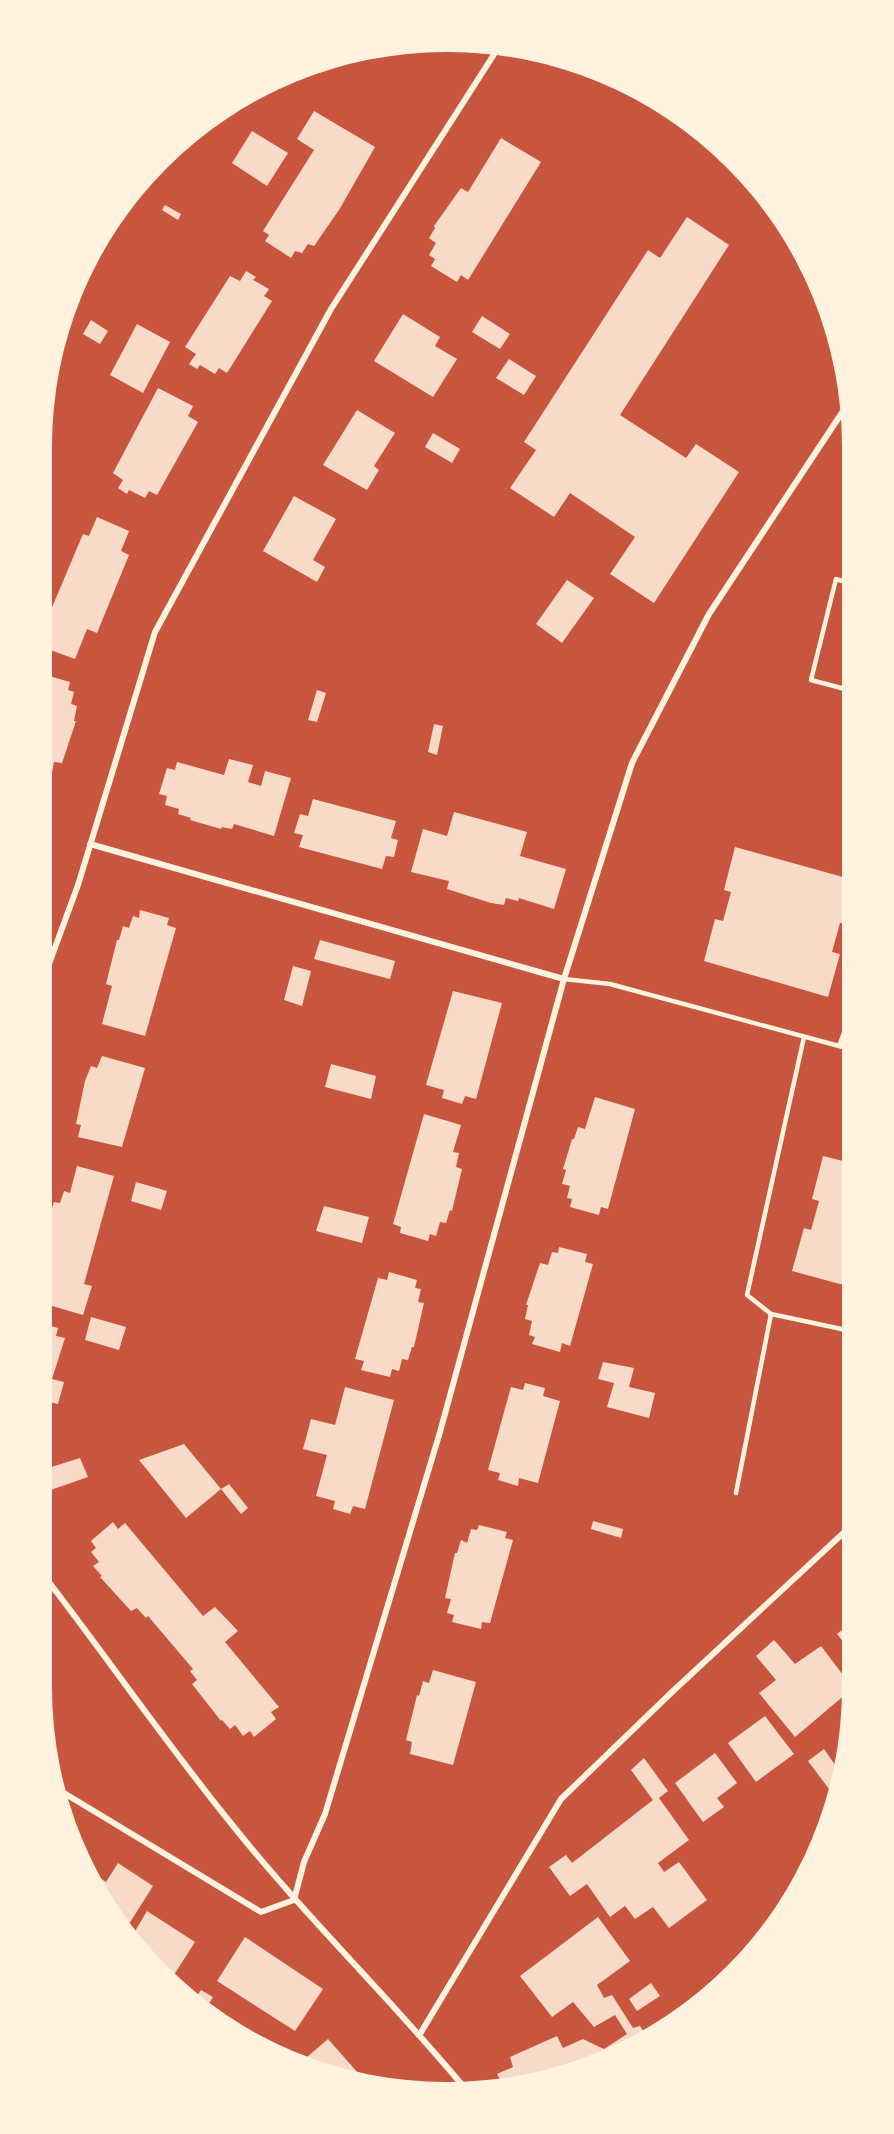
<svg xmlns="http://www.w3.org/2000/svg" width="894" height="2134" viewBox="0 0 894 2134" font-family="'Nunito Sans',sans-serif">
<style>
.building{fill:#f7dbc8}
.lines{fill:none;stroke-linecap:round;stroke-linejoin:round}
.service{stroke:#fff3e0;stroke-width:4.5}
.minor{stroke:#fff3e0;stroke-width:6}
</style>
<rect width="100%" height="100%" fill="#c8553d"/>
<path class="building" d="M 314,111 L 375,147 L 339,210 L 314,246 L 308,244 L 302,253 L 295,251 L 291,258 L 265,241 L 269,235 L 263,231 L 314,150 L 297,139 Z
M 252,131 L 288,153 L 267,186 L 232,163 Z
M 501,138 L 541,162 L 468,280 L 461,275 L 457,282 L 431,266 L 435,259 L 429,255 L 436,243 L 429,238 L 435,228 L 434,226 L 461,188 L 468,192 Z
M 165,205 L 181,214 L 178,220 L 162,210 Z
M 687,217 L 729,245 L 620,415 L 686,458 L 696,444 L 739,472 L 654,603 L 610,574 L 635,537 L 570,493 L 554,517 L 510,488 L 536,450 L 524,442 L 648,250 L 660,258 Z
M 246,271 L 256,277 L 253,280 L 269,289 L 264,296 L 272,301 L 227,373 L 219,368 L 215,374 L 200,365 L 197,369 L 189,364 L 196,354 L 185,347 L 230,276 L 240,281 Z
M 403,314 L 440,337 L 435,346 L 457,359 L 433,397 L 374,361 Z
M 482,316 L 510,334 L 500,349 L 472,332 Z
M 91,320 L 108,331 L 100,344 L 83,334 Z
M 137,324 L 170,342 L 143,393 L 110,375 Z
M 509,359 L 536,376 L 524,395 L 496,378 Z
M 158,388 L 193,406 L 188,416 L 198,422 L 157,495 L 149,491 L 145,498 L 129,490 L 127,494 L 118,488 L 123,480 L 113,473 Z
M 357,410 L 395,433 L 374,466 L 379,470 L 367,490 L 323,465 Z
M 433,433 L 460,449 L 452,463 L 425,447 Z
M 294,496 L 336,519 L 313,560 L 325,567 L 317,582 L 263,551 Z
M 97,517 L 129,531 L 121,551 L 129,555 L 97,633 L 87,629 L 75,659 L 42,647 L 42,631 L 83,534 L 89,536 Z
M 567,580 L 594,598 L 562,643 L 536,624 Z
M 42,674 L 70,682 L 68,690 L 74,692 L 71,704 L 77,706 L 74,721 L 76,721 L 62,763 L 54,762 L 52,772 L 42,769 Z
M 317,690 L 326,693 L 317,722 L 308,720 Z
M 434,724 L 443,726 L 437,755 L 428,752 Z
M 229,759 L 253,765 L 248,782 L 261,786 L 265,771 L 291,778 L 274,836 L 234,824 L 232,829 L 222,827 L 221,829 L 190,820 L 191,818 L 178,814 L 179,809 L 165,805 L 167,796 L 159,794 L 167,768 L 175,770 L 177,762 L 224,775 Z
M 313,799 L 396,821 L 391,838 L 398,840 L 394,857 L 386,856 L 382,869 L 299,847 L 303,835 L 294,833 L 300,814 L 308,816 Z
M 454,812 L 527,832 L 520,856 L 566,869 L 554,909 L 519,898 L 518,901 L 506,898 L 504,905 L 491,903 L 447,889 L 449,881 L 411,872 L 423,829 L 447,836 Z
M 735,847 L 850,879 L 850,916 L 848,924 L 840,923 L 832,952 L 840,954 L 828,997 L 704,961 L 715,919 L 723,921 L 731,892 L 724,890 Z
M 140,910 L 169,918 L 167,925 L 176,928 L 145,1036 L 102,1024 L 112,986 L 106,984 L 117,940 L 119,940 L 123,926 L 129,928 L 133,916 L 139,918 Z
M 320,940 L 395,961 L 390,979 L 314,959 Z
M 293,966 L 311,971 L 302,1006 L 284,1000 Z
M 453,991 L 502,1003 L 476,1099 L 465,1096 L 462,1104 L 442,1098 L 444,1090 L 426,1085 Z
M 102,1056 L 145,1068 L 122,1147 L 78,1137 L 81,1125 L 76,1124 L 85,1081 L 91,1066 L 97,1068 Z
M 331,1064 L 376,1076 L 371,1099 L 325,1087 Z
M 595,1097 L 635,1109 L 608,1209 L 601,1207 L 599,1215 L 570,1207 L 572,1199 L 567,1198 L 570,1186 L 562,1184 L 566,1170 L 563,1169 L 572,1139 L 574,1139 L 578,1127 L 585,1129 Z
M 424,1114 L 461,1125 L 453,1152 L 459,1153 L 456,1167 L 462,1169 L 452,1211 L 450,1210 L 446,1223 L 440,1222 L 436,1236 L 430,1234 L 428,1241 L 400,1233 L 401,1227 L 393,1224 Z
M 823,1156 L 851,1163 L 851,1287 L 792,1271 L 804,1228 L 811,1230 L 819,1201 L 812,1199 Z
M 77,1166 L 114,1176 L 84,1284 L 92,1286 L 83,1315 L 42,1303 L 42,1269 L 44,1261 L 42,1260 L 42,1238 L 54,1202 L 60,1203 L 64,1191 L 70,1193 Z
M 136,1182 L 167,1191 L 161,1210 L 131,1201 Z
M 324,1206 L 369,1217 L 362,1243 L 316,1231 Z
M 559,1247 L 587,1254 L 585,1262 L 593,1264 L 570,1346 L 562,1343 L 560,1352 L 532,1344 L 535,1337 L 529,1335 L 532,1321 L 525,1319 L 528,1305 L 526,1305 L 540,1263 L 548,1265 L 552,1252 L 558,1253 Z
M 389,1272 L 417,1280 L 415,1288 L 421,1289 L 418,1302 L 424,1303 L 414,1347 L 412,1347 L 408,1360 L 402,1359 L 399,1371 L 392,1369 L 390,1377 L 361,1370 L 364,1361 L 355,1359 L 378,1278 L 387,1280 Z
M 91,1317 L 126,1327 L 119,1350 L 85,1340 Z
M 42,1323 L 58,1328 L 56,1336 L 65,1338 L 52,1379 L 64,1382 L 58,1404 L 46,1401 L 42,1412 Z
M 603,1362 L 634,1368 L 629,1387 L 655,1393 L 649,1418 L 607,1407 L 614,1383 L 598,1379 Z
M 525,1383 L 545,1388 L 543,1396 L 560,1401 L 538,1483 L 519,1478 L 518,1486 L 498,1480 L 500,1473 L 488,1470 L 511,1387 L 523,1390 Z
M 345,1387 L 394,1400 L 365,1509 L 353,1506 L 350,1514 L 333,1509 L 335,1501 L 316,1496 L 327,1455 L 303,1449 L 311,1419 L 335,1425 Z
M 184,1444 L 221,1489 L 186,1518 L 139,1460 Z
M 80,1458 L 88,1477 L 42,1493 L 42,1470 Z
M 229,1484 L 248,1508 L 241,1514 L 221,1489 Z
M 593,1521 L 623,1529 L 621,1538 L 591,1529 Z
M 113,1522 L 118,1529 L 125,1523 L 203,1616 L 215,1607 L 238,1631 L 225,1642 L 279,1707 L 271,1712 L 276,1719 L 254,1737 L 250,1731 L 243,1736 L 235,1725 L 230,1729 L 222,1720 L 221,1721 L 192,1684 L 197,1680 L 190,1671 L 193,1669 L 148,1616 L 146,1618 L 137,1608 L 131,1611 L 100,1577 L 102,1576 L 93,1566 L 99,1562 L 91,1552 L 96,1548 L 91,1541 Z
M 479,1525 L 507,1532 L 505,1538 L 513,1540 L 490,1623 L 482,1622 L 481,1629 L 452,1622 L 454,1615 L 447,1613 L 451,1599 L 445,1598 L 455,1553 L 457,1553 L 461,1540 L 467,1543 L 471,1529 L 477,1530 Z
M 852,1622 L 852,1653 L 837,1634 Z
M 774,1640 L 795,1664 L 821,1646 L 850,1684 L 852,1682 L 852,1689 L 795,1737 L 759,1693 L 776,1680 L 756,1656 Z
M 433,1670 L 476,1682 L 453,1765 L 410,1754 L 412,1742 L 406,1740 L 417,1695 L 419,1696 L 423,1681 L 429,1683 Z
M 765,1716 L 794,1754 L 756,1782 L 728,1743 Z
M 824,1749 L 838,1769 L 835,1791 L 832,1793 L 808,1761 Z
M 715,1753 L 737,1783 L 717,1798 L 724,1807 L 703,1822 L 675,1783 Z
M 644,1758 L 668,1791 L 659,1798 L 689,1840 L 658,1863 L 664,1872 L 679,1862 L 707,1900 L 669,1928 L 653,1907 L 635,1919 L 625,1906 L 610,1917 L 587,1884 L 570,1896 L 549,1867 L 566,1855 L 572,1863 L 653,1800 L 631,1770 Z
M 118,1863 L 153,1886 L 127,1927 L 120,1922 L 96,1889 L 88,1870 L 106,1882 Z
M 147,1911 L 195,1942 L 172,1978 L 142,1954 L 131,1938 Z
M 598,1917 L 630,1961 L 597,1985 L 604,1998 L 612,1995 L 633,2028 L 640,2026 L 648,2038 L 526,2084 L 503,2085 L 497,2074 L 513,2067 L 510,2057 L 557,2036 L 563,2048 L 583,2039 L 604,2049 L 627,2034 L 615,2015 L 594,2027 L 573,2002 L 552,2017 L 520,1976 Z
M 245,1937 L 323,1989 L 295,2031 L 217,1981 Z
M 651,1983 L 660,1996 L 637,2011 L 629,1999 Z
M 201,1990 L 213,1997 L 207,2007 L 196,1998 Z
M 328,2039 L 366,2082 L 317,2071 L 300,2063 Z"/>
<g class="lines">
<path class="service" d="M 849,583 L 836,579 L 811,680 L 849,690
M 564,979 L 610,984 L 850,1049
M 804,1037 L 747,1295 L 771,1314 L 851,1331
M 839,1046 L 850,1017
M 736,1493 L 771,1314"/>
<path class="minor" d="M 90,844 L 564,979
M 42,983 L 78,885 L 155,632 L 331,309 L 500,45
M 42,1573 C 107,1657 167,1745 234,1827 C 306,1917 389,1997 463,2086
M 59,1790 L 261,1912 L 294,1900
M 294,1900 L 304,1862 L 325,1814 L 440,1432 L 564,979 L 632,763 L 709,614 L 849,402
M 420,2034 L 561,1799 L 672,1692 L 852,1525"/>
</g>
<path d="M0 0H894V2134H0ZM446 52H448A394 394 0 0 1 842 446V1688A394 394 0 0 1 448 2082H446A394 394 0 0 1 52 1688V446A394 394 0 0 1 446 52Z" fill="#fff3e0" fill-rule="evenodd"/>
</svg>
